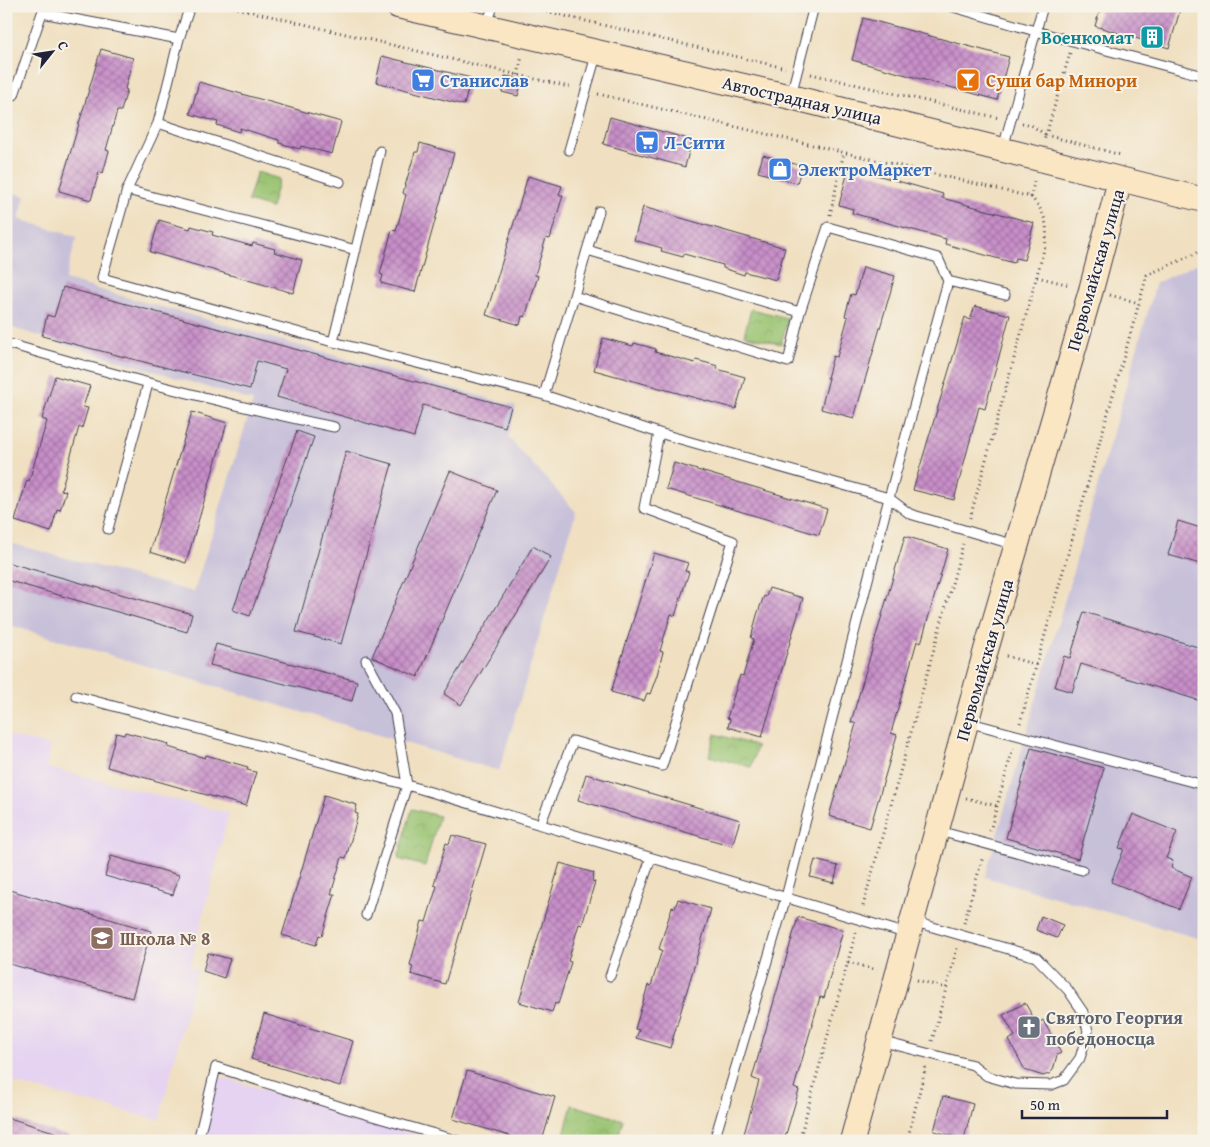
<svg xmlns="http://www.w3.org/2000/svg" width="1210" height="1147" viewBox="0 0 1210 1147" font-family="'Gentium Book Plus',serif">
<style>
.built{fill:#e5d3f1}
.industrial{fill:#c7c0d9}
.park{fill:url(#park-crowns);stroke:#5d7256}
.building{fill:url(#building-cross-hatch)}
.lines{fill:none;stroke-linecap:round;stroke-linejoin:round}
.lane-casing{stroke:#413e4f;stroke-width:11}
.secondary-casing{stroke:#413e4f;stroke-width:26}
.path{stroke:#413e4f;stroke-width:3;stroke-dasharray:1 4;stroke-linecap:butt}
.lane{stroke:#fff;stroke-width:9}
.secondary{stroke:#fbe6c4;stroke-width:24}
.labels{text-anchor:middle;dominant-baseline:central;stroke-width:4;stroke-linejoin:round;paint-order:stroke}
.culture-label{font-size:18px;font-weight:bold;fill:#0d838f;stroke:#f7f3e8;text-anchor:end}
.shop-label{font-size:18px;font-weight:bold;fill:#366cbe;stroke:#f7f3e8;text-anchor:start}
.food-label{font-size:18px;font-weight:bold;fill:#c56008;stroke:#f7f3e8;text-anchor:start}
.street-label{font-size:18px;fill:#22223b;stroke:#f7f3e8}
.education-label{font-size:18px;font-weight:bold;fill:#785e54;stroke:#f7f3e8;text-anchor:start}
.worship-label{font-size:18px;font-weight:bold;fill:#5b616d;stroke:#f7f3e8;text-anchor:start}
</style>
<defs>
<pattern id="park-crowns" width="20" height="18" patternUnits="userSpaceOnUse" patternTransform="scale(1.25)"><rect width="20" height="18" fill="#98c370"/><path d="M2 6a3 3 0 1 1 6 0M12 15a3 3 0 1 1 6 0" fill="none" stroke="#83a762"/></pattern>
<pattern id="building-cross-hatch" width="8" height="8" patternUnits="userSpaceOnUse" patternTransform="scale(1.25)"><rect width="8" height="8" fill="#c88fc9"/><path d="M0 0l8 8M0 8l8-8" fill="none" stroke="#a274a4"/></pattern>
</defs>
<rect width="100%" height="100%" fill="#f7f3e8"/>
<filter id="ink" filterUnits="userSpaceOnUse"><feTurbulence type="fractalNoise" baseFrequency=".02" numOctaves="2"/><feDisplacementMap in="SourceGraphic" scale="10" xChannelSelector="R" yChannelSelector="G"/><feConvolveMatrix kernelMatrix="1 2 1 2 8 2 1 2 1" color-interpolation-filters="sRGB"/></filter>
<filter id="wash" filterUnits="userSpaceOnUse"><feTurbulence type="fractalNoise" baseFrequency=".0096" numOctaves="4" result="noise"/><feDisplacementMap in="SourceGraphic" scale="20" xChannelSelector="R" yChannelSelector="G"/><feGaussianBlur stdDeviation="1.12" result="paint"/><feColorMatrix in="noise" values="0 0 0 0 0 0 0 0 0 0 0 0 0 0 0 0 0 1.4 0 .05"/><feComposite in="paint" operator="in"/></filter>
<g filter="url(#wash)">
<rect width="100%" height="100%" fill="#f0e0c1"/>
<path class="built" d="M 6,735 L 51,746 L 46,767 L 229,813 L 190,968 L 197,970 L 159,1120 L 6,1081 Z
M 214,1075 L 439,1141 L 197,1141 Z"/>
<path class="industrial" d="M 6,191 L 25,196 L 19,219 L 77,237 L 65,280 L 516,406 L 508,437 L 576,512 L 499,771 L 6,624 L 6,542 L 194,592 L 253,401 L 6,326 Z
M 1204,260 L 1204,940 L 985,877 L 1156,283 Z"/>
<path class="park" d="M 257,172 L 279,179 L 271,208 L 248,201 Z
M 751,309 L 788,318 L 781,344 L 744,335 Z
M 715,734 L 757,746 L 751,767 L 709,756 Z
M 412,809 L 439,816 L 425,866 L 398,859 Z
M 572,1105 L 623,1120 L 617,1141 L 562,1141 Z"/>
<g id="blocks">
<path class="building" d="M 1101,6 L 1166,6 L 1180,10 L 1169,48 L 1095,26 Z
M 863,18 L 1009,57 L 997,100 L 852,60 Z
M 101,49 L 133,58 L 125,89 L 127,90 L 121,111 L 117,111 L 106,150 L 109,151 L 103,173 L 99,172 L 91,200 L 59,191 Z
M 382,56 L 471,78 L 464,105 L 376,82 Z
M 505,76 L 522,79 L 518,96 L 502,92 Z
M 199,82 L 341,122 L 332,154 L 301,146 L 300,149 L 279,143 L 279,140 L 240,128 L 239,132 L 217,125 L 218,122 L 190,114 Z
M 610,117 L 692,140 L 685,167 L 603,144 Z
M 420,143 L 454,153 L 415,292 L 381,283 L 383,275 L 380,274 L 392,230 L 396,231 L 406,195 L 403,193 L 415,152 L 418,152 Z
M 763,155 L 802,166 L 797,183 L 758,172 Z
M 849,167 L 943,194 L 942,198 L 1034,223 L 1024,260 L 1016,258 L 1014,263 L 945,244 L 946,239 L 852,213 L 853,209 L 839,205 Z
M 528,176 L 562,186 L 559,195 L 563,195 L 550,239 L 546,238 L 535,275 L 538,276 L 525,317 L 522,316 L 520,325 L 486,315 Z
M 643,207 L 785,248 L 776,280 L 745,272 L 744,275 L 723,268 L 723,265 L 684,254 L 683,257 L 661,251 L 662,248 L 634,240 Z
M 159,220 L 190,229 L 191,226 L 213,232 L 212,235 L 252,246 L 253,243 L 275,249 L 274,252 L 302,260 L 293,293 L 150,252 Z
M 863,267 L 895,276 L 854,418 L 821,409 L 829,378 L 827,378 L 833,356 L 837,357 L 848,317 L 845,316 L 851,294 L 855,295 Z
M 63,287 L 511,407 L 505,427 L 423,405 L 414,437 L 277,397 L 286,369 L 257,361 L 250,389 L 42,336 L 47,315 L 54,317 Z
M 975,306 L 1010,315 L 985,409 L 979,407 L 954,500 L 913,490 L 965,317 L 970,320 Z
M 603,338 L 633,346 L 634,343 L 656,349 L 655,352 L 695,363 L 696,360 L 718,366 L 717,369 L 745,377 L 736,409 L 594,370 Z
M 55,376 L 90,386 L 83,407 L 88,408 L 82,428 L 79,427 L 61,490 L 66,491 L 60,510 L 57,509 L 51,532 L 15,521 L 27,480 L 29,481 L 47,421 L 42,419 Z
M 192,412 L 227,423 L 186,563 L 150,552 Z
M 297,431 L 314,437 L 250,616 L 233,610 Z
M 346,451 L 392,464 L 341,644 L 296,632 Z
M 674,463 L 827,509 L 819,535 L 666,489 Z
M 450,471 L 497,490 L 418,677 L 372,657 Z
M 1178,521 L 1204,529 L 1204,565 L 1168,555 Z
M 905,536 L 948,549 L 921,643 L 917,641 L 891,733 L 897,735 L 870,828 L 829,816 L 856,724 L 851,722 Z
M 533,546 L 551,557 L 461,705 L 444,694 Z
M 654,553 L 688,563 L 685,571 L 689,572 L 675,616 L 671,614 L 660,651 L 663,652 L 657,675 L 650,694 L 647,693 L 644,701 L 611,692 Z
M 6,562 L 192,614 L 187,632 L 6,580 Z
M 769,588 L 803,598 L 762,737 L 728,727 L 730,719 L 727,718 L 740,675 L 743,676 L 754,639 L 751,638 L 757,615 L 764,596 L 766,597 Z
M 1084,612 L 1204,649 L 1204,702 L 1081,664 L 1072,692 L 1055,687 L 1064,656 L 1070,658 Z
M 216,644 L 357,681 L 352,701 L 210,665 Z
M 125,732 L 169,744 L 168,747 L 205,758 L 206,755 L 248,767 L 247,770 L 256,772 L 246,806 L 107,767 L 116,733 L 124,735 Z
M 1031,748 L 1104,768 L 1078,859 L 1006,838 Z
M 586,774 L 740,820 L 732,846 L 578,800 Z
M 324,795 L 357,805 L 355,813 L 358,814 L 346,858 L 342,857 L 331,894 L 335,894 L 322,936 L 319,935 L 316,945 L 282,935 Z
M 1133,814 L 1177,832 L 1166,858 L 1173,861 L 1171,868 L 1192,877 L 1179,909 L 1111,882 L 1124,849 L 1119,848 Z
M 452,835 L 486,844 L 445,984 L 411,974 L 413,966 L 410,965 L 422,921 L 426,922 L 437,886 L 434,885 L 446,843 L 449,844 Z
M 111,856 L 179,875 L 173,895 L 105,876 Z
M 815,860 L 838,866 L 834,883 L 810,877 Z
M 560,863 L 594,873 L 592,881 L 595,882 L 582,925 L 579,924 L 568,961 L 571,962 L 558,1004 L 555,1003 L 552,1012 L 519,1002 Z
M 6,889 L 151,931 L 132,998 L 6,963 Z
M 678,899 L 711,909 L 670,1048 L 636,1038 L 639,1030 L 635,1029 L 648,985 L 651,986 L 662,950 L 659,949 L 672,907 L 675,908 Z
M 1041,916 L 1063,925 L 1057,938 L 1036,930 Z
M 798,917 L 843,930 L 824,998 L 820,997 L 794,1088 L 799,1090 L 784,1141 L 742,1141 L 759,1081 L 752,1078 Z
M 208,953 L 230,959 L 224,978 L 203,971 Z
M 1025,1003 L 1037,1024 L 1043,1020 L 1061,1053 L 1057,1055 L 1053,1070 L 1049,1074 L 1043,1076 L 1025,1070 L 1009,1040 L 1015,1036 L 1003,1015 Z
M 264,1014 L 353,1041 L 340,1086 L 251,1059 Z
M 467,1071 L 555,1097 L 542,1141 L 526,1141 L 453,1119 Z
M 943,1096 L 973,1104 L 964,1139 L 934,1131 Z
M 6,1117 L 70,1137 L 69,1141 L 6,1141 Z"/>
</g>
</g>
<g filter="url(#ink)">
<use href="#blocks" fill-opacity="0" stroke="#413e4f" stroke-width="1"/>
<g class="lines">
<g class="lane-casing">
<path id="lane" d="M 190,6 L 179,39 L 158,123 L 127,190 L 102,278 L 333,342 L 544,395 L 659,433 L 889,498 L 910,514 L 1015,545
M 950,6 L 1035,31 L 1204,76
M 487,25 L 493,6
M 14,95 L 42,13 L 179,39
M 791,95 L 814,6
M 158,123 L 340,182
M 1003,148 L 1043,6
M 569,150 L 597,52
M 127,190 L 356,250
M 587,250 L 599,211
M 574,296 L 587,250 L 800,312
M 333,342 L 380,151
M 6,343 C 115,375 223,404 334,427
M 544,395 L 574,296 L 788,362 L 800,312 L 828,227 L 938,258 L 948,281
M 108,529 L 148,384
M 366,660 L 395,713 L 407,785 L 366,915
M 76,696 L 407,785 L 908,934
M 967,722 L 1204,785
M 540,825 L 573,741 L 662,766 L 733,541 L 644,508 L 659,433
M 939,831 L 1082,870
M 610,976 L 651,858
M 880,1041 L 973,1065 L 987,1076 L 1015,1084 L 1051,1085 L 1064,1080 L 1080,1058 L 1088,1031 L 1083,1012 L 1068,990 L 1036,957 L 912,921
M 198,1141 L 216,1067 L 348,1109 L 459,1141
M 714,1141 L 786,897 L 889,498 L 948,281 L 1005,295"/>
</g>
<g class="secondary-casing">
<path id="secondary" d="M 398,6 L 791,97 L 1204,200
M 852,1141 L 986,650 L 1091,290 L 1120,180"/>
</g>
<path class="path" d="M 228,6 L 573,88
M 522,6 L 785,68
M 1070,53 L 1046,135 L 1121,155
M 811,74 L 999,118
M 518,75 L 522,56
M 598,94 L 1031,197 L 1035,178
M 1022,123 L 1031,125 L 1046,135 L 1044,140
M 830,215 L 844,152
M 1037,277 L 1070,285
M 1110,295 L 1139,303
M 970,518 L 1045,246 C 1049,225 1045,212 1031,197
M 1006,656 L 1037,665
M 1020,723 L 1147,275 L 1204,250
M 966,798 L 997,806
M 990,831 L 1013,748
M 863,906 L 963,544
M 964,923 L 983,856
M 848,962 L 877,970
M 917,980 L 946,988
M 932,1041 L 957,948
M 799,1141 L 856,932
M 907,1141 L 926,1066"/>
<use href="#lane" class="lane"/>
<use href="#secondary" class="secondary"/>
</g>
</g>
<defs>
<g id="building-square" transform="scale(1.25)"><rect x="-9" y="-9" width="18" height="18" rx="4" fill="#0f9aa8" stroke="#f7f3e8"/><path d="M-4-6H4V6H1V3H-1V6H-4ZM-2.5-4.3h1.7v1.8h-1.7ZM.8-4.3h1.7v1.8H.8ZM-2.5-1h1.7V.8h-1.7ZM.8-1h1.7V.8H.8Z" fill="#fff"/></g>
<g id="supermarket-square" transform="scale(1.25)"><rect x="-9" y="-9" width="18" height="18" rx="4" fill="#3f7fe0" stroke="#f7f3e8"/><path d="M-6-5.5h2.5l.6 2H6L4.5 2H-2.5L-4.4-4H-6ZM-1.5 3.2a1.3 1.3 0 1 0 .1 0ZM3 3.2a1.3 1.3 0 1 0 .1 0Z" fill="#fff"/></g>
<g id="bar-square" transform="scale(1.25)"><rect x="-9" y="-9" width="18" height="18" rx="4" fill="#e8710a" stroke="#f7f3e8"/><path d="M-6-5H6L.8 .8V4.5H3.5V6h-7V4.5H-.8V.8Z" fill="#fff"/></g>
<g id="shop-square" transform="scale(1.25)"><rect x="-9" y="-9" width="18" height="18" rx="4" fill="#3f7fe0" stroke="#f7f3e8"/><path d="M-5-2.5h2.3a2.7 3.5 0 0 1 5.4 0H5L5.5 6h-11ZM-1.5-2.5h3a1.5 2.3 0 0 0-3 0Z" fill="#fff"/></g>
<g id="school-square" transform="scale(1.25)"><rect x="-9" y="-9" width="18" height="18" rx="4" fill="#8d6e63" stroke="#f7f3e8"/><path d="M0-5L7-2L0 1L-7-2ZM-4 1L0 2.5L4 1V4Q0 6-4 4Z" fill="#fff"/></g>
<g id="church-square" transform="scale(1.25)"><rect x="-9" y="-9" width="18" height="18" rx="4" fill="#6b7280" stroke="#f7f3e8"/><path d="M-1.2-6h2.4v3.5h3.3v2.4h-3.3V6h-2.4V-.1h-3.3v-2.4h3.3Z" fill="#fff"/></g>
</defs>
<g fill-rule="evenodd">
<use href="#building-square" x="1152" y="37"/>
<use href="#supermarket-square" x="423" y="80"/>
<use href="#bar-square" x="968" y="80"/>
<use href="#supermarket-square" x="647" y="142"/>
<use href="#shop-square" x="780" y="169"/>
<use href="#school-square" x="102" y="938"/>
<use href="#church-square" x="1029" y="1027"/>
</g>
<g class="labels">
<g class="culture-label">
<text x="1134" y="37">Военкомат</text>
</g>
<g class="shop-label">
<text x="440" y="80">Станислав</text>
<text x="664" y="142">Л-Сити</text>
<text x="798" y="169">ЭлектроМаркет</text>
</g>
<g class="food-label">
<text x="986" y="80">Суши бар Минори</text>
</g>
<g class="street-label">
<text transform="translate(802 100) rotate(13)">Автострадная улица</text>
<text transform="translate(1095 270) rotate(-74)">Первомайская улица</text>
<text transform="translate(984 660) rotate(-74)">Первомайская улица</text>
</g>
<g class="education-label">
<text x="120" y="938">Школа № 8</text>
</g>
<g class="worship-label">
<text x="1046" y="1017">Святого Георгия<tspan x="1046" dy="21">победоносца</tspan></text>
</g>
</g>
<rect width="1210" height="1147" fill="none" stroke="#f7f3e8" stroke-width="25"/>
<g transform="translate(52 52) rotate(60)" stroke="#f7f3e8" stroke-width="4" paint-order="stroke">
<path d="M0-4L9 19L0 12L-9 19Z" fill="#22223b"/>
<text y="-8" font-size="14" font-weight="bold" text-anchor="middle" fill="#22223b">С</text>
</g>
<path d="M1022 1110v8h145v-8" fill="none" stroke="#22223b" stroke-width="2.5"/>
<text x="1030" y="1110" font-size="15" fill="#22223b" stroke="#f7f3e8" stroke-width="4" paint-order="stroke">50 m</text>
</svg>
